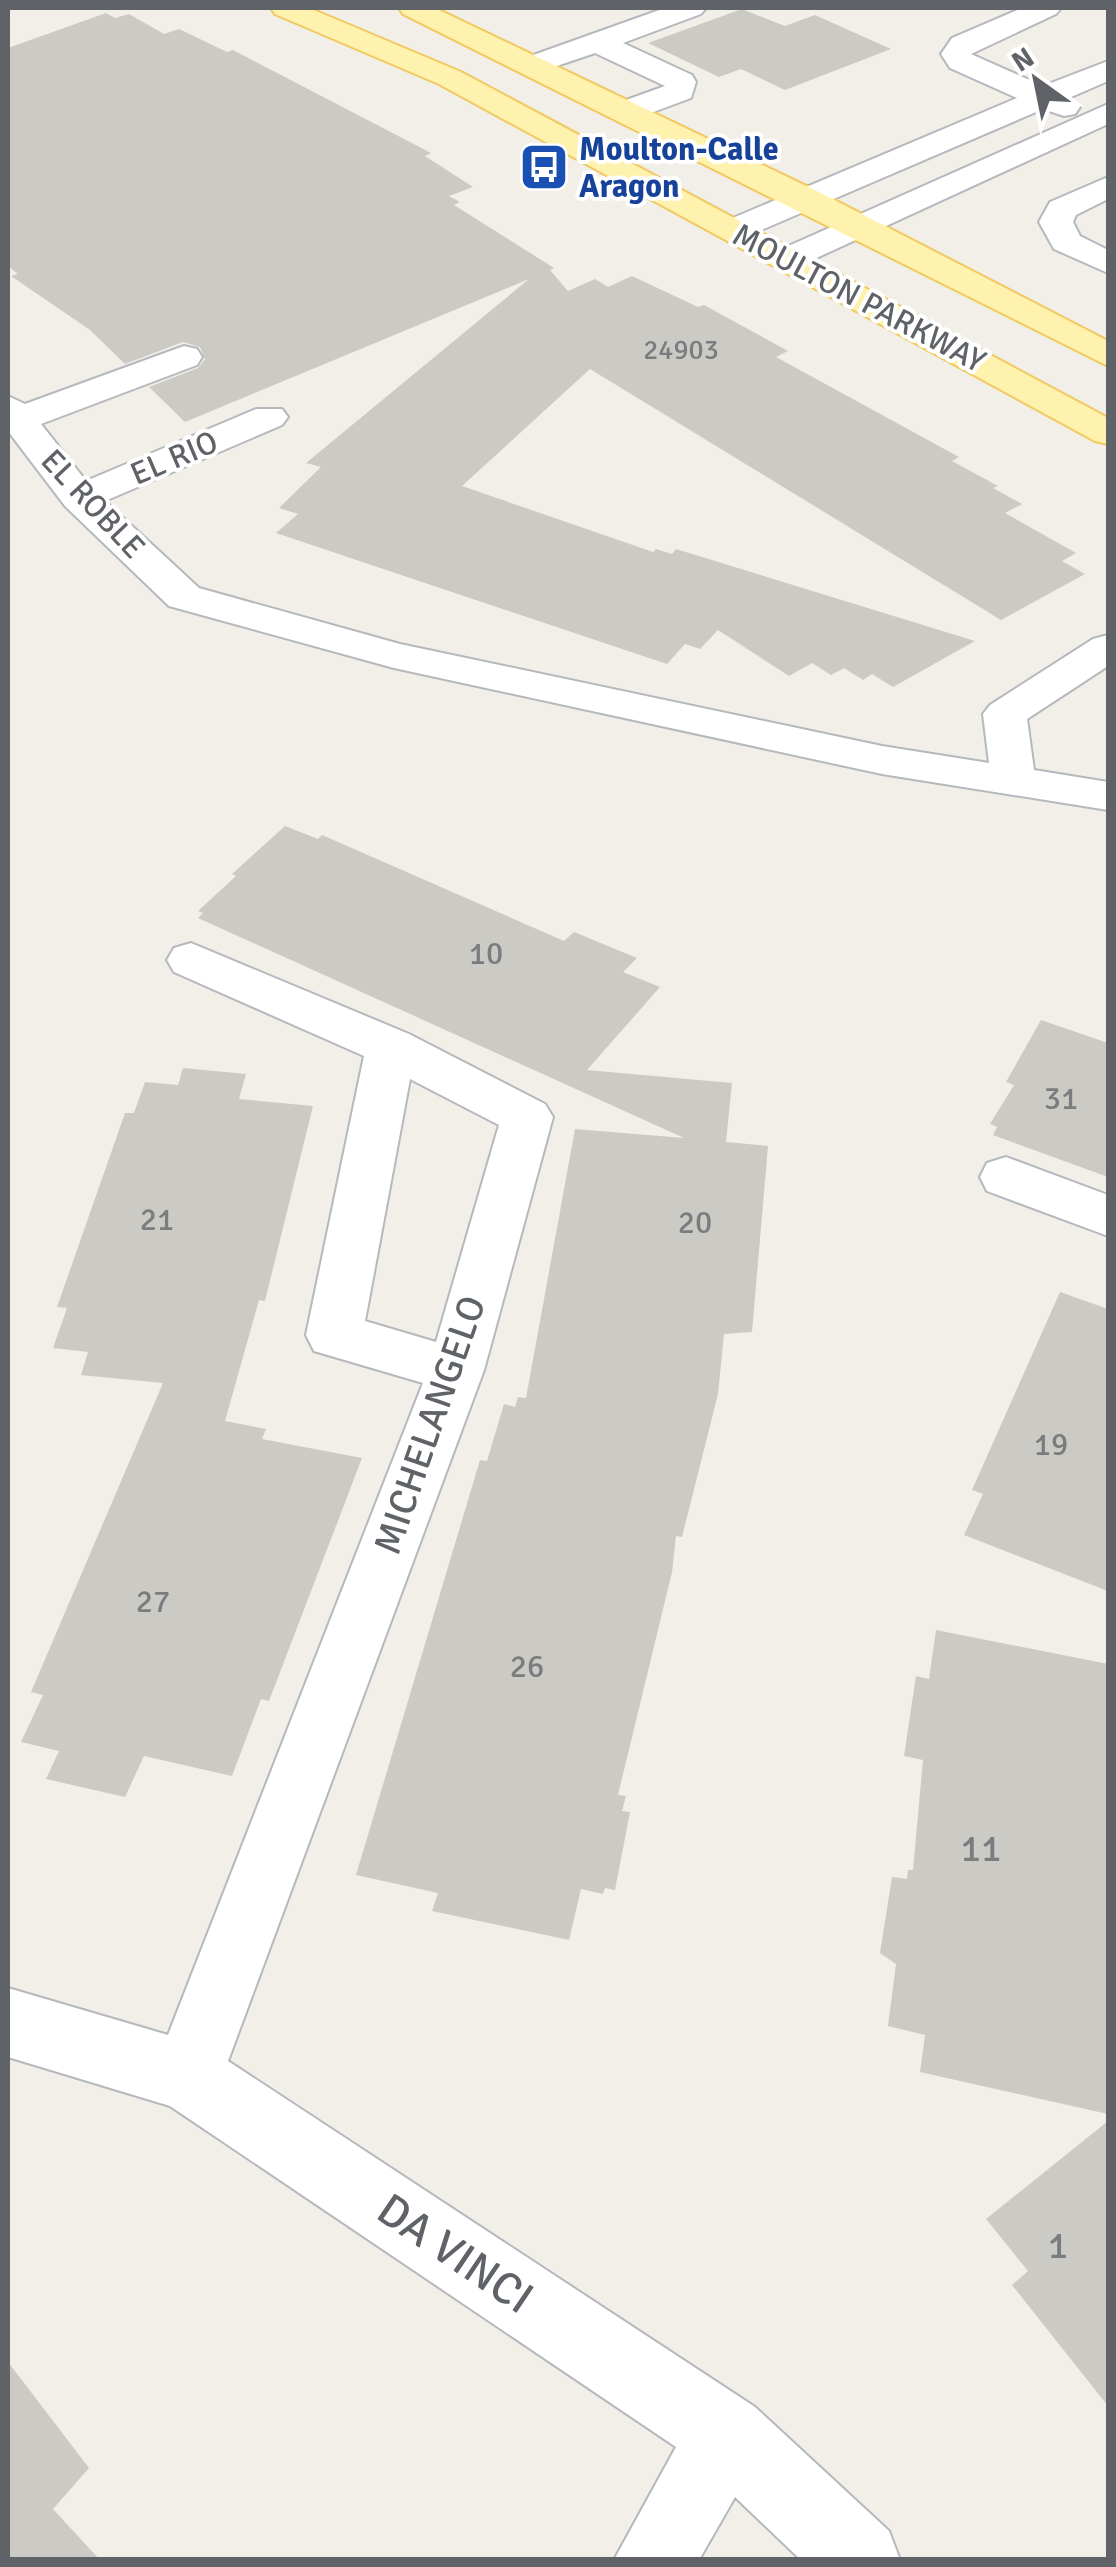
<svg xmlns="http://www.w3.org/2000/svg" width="1116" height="2567" viewBox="0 0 1116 2567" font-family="Signika,sans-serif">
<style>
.building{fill:#cccac5}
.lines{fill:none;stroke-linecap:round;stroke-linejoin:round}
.minor-casing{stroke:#b5b8bc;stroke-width:4}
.major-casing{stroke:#f2c960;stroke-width:4}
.minor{fill:#fff;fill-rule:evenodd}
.major{fill:#fff2af;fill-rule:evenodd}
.labels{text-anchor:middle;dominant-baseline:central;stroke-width:8;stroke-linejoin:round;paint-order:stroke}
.far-number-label{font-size:28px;fill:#7a7d7f}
.far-transit-label{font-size:32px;font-weight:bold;fill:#164399;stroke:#fff;text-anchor:start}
.far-street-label{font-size:32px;fill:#5f6368;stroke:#fff}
.number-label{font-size:32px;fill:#7a7d7f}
.street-label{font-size:38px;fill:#5f6368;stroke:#fff}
.near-number-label{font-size:38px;fill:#7a7d7f}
.near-street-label{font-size:45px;fill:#5f6368;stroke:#fff}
</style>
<rect width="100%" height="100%" fill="#f1efe8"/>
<path class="building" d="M 742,9 L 785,26 L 815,15 L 891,49 L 785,90 L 741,69 L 719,77 L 648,43 Z
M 106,13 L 115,18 L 129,14 L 164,34 L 179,29 L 227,52 L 233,50 L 431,153 L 425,156 L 473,187 L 449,196 L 460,202 L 454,205 L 554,268 L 550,270 L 568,291 L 595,279 L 608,287 L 632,276 L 698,307 L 704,305 L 788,351 L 776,357 L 959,457 L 952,461 L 998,486 L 993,488 L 1022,504 L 1005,513 L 1076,553 L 1062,561 L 1085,574 L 1001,620 L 590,369 L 462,486 L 653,552 L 656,549 L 672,554 L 676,549 L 975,641 L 893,687 L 872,674 L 863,680 L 844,668 L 831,675 L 812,663 L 789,676 L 718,630 L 700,649 L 685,644 L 667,664 L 276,533 L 298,514 L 279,508 L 321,467 L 306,463 L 529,279 L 185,422 L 149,387 L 198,368 L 205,359 L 200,347 L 183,342 L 125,364 L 90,330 L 11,276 L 18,274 L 8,266 L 8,48 Z
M 285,826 L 318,839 L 322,835 L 564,941 L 574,932 L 637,958 L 623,972 L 660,987 L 587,1070 L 732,1083 L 726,1142 L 768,1146 L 752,1332 L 724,1334 L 718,1394 L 682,1537 L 676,1536 L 672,1572 L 618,1795 L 626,1796 L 622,1811 L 630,1812 L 615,1890 L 605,1888 L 603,1894 L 581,1889 L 569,1940 L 432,1911 L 438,1893 L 356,1875 L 480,1460 L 487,1461 L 504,1404 L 515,1407 L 518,1397 L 526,1398 L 575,1129 L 684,1138 L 198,918 L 203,913 L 198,911 L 236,876 L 232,874 Z
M 1041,1020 L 1108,1043 L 1108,1177 L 993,1135 L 997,1127 L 990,1124 L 1014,1085 L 1006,1082 Z
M 183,1068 L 246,1074 L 239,1099 L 313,1106 L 265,1301 L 259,1300 L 225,1421 L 266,1429 L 262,1439 L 362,1458 L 269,1701 L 261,1699 L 232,1776 L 144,1756 L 125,1797 L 46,1779 L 59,1751 L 21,1742 L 43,1695 L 31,1692 L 163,1383 L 81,1375 L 88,1352 L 53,1348 L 67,1308 L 57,1307 L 125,1113 L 134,1113 L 145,1082 L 178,1085 Z
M 1060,1292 L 1108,1309 L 1108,1591 L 964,1535 L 983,1494 L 972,1490 Z
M 936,1630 L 1108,1664 L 1108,2114 L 920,2072 L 925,2035 L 888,2026 L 896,1964 L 880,1953 L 892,1877 L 907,1879 L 908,1870 L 913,1870 L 923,1760 L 904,1756 L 916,1676 L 929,1679 Z
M 1108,2121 L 1108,2406 L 1012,2285 L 1028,2271 L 986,2219 Z
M 8,2362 L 89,2468 L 53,2509 L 100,2560 L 8,2560 Z"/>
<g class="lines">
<g class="minor-casing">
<path id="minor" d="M 665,8 L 706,8 L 701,14 L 623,43 L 692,75 L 696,82 L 691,98 L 640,117 L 618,117 L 613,110 L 618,103 L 665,86 L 595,53 L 536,73 L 521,64 L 525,58 Z
M 1022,8 L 1061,8 L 1056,14 L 971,54 L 1043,86 L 1108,61 L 1108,81 L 1069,98 L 1080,107 L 1075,114 L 1064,116 L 1043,109 L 745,237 L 721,237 L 716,230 L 721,223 L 1017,98 L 950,68 L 941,54 L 952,38 Z
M 1108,104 L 1108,124 L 799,266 L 775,266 L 770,259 L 775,252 Z
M 1108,177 L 1108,199 L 1076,215 L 1073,222 L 1080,236 L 1108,250 L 1108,273 L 1054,249 L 1039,222 L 1050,202 Z
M 184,346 L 197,349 L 202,357 L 197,365 L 41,424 L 86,481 L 256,409 L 282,409 L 288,417 L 282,425 L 105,501 L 199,588 L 400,644 L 882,746 L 989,763 L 983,714 L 990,705 L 1093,639 L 1108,635 L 1108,666 L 1027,719 L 1034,770 L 1108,782 L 1108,810 L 882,774 L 394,668 L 169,606 L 65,506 L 8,431 L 8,396 L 25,404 Z
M 191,943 L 409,1034 L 545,1104 L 553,1117 L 484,1370 L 228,2061 L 755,2407 L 889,2531 L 900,2560 L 801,2560 L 735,2497 L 699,2560 L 614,2560 L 676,2447 L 170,2106 L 8,2057 L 8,1988 L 168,2035 L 423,1383 L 314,1351 L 306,1335 L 364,1056 L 174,972 L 167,960 L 174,948 ZM 410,1079 L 499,1125 L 436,1342 L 365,1321 Z
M 1006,1157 L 1108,1195 L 1108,1236 L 987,1191 L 980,1177 L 987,1163 Z"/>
</g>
<g class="major-casing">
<path id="major" d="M 271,8 L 309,8 L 461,72 L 1108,418 L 1108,444 L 1095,441 L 439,84 L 275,14 Z
M 399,8 L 435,8 L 819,192 L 1108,341 L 1108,366 L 403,14 Z"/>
</g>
<use href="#minor" class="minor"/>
<use href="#major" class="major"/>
</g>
<defs>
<g id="bus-square" transform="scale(2.5)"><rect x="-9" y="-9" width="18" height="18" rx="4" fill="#1a4fb4" stroke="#fff"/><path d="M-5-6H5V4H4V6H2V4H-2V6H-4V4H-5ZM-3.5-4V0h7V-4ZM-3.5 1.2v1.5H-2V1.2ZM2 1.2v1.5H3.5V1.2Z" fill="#fff"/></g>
</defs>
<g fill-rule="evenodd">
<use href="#bus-square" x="544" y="167"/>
</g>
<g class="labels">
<g class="far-number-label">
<text x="681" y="350">24903</text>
</g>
<g class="far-transit-label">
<text x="579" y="149">Moulton-Calle<tspan x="579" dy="37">Aragon</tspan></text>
</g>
<g class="far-street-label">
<text transform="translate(859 298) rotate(28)">MOULTON PARKWAY</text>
<text transform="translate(174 458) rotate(-23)">EL RIO</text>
<text transform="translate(93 504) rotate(47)">EL ROBLE</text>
</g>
<g class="number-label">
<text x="486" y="953">10</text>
<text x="1061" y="1098">31</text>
<text x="157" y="1219">21</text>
<text x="695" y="1222">20</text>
<text x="1051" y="1444">19</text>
<text x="153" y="1601">27</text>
<text x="527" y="1666">26</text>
</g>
<g class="street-label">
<text transform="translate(430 1425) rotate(-71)">MICHELANGELO</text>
</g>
<g class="near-number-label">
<text x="981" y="1848">11</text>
<text x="1058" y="2245">1</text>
</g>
<g class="near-street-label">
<text transform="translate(455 2254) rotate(34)">DA VINCI</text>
</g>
</g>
<rect width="1116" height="2567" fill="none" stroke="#5f6368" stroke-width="20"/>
<g transform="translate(1036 80) rotate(327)" stroke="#ffffff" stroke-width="8" paint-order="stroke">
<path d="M0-8L18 38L0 25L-18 38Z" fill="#5f6368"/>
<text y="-15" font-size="28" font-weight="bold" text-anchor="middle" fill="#5f6368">N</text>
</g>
</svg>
